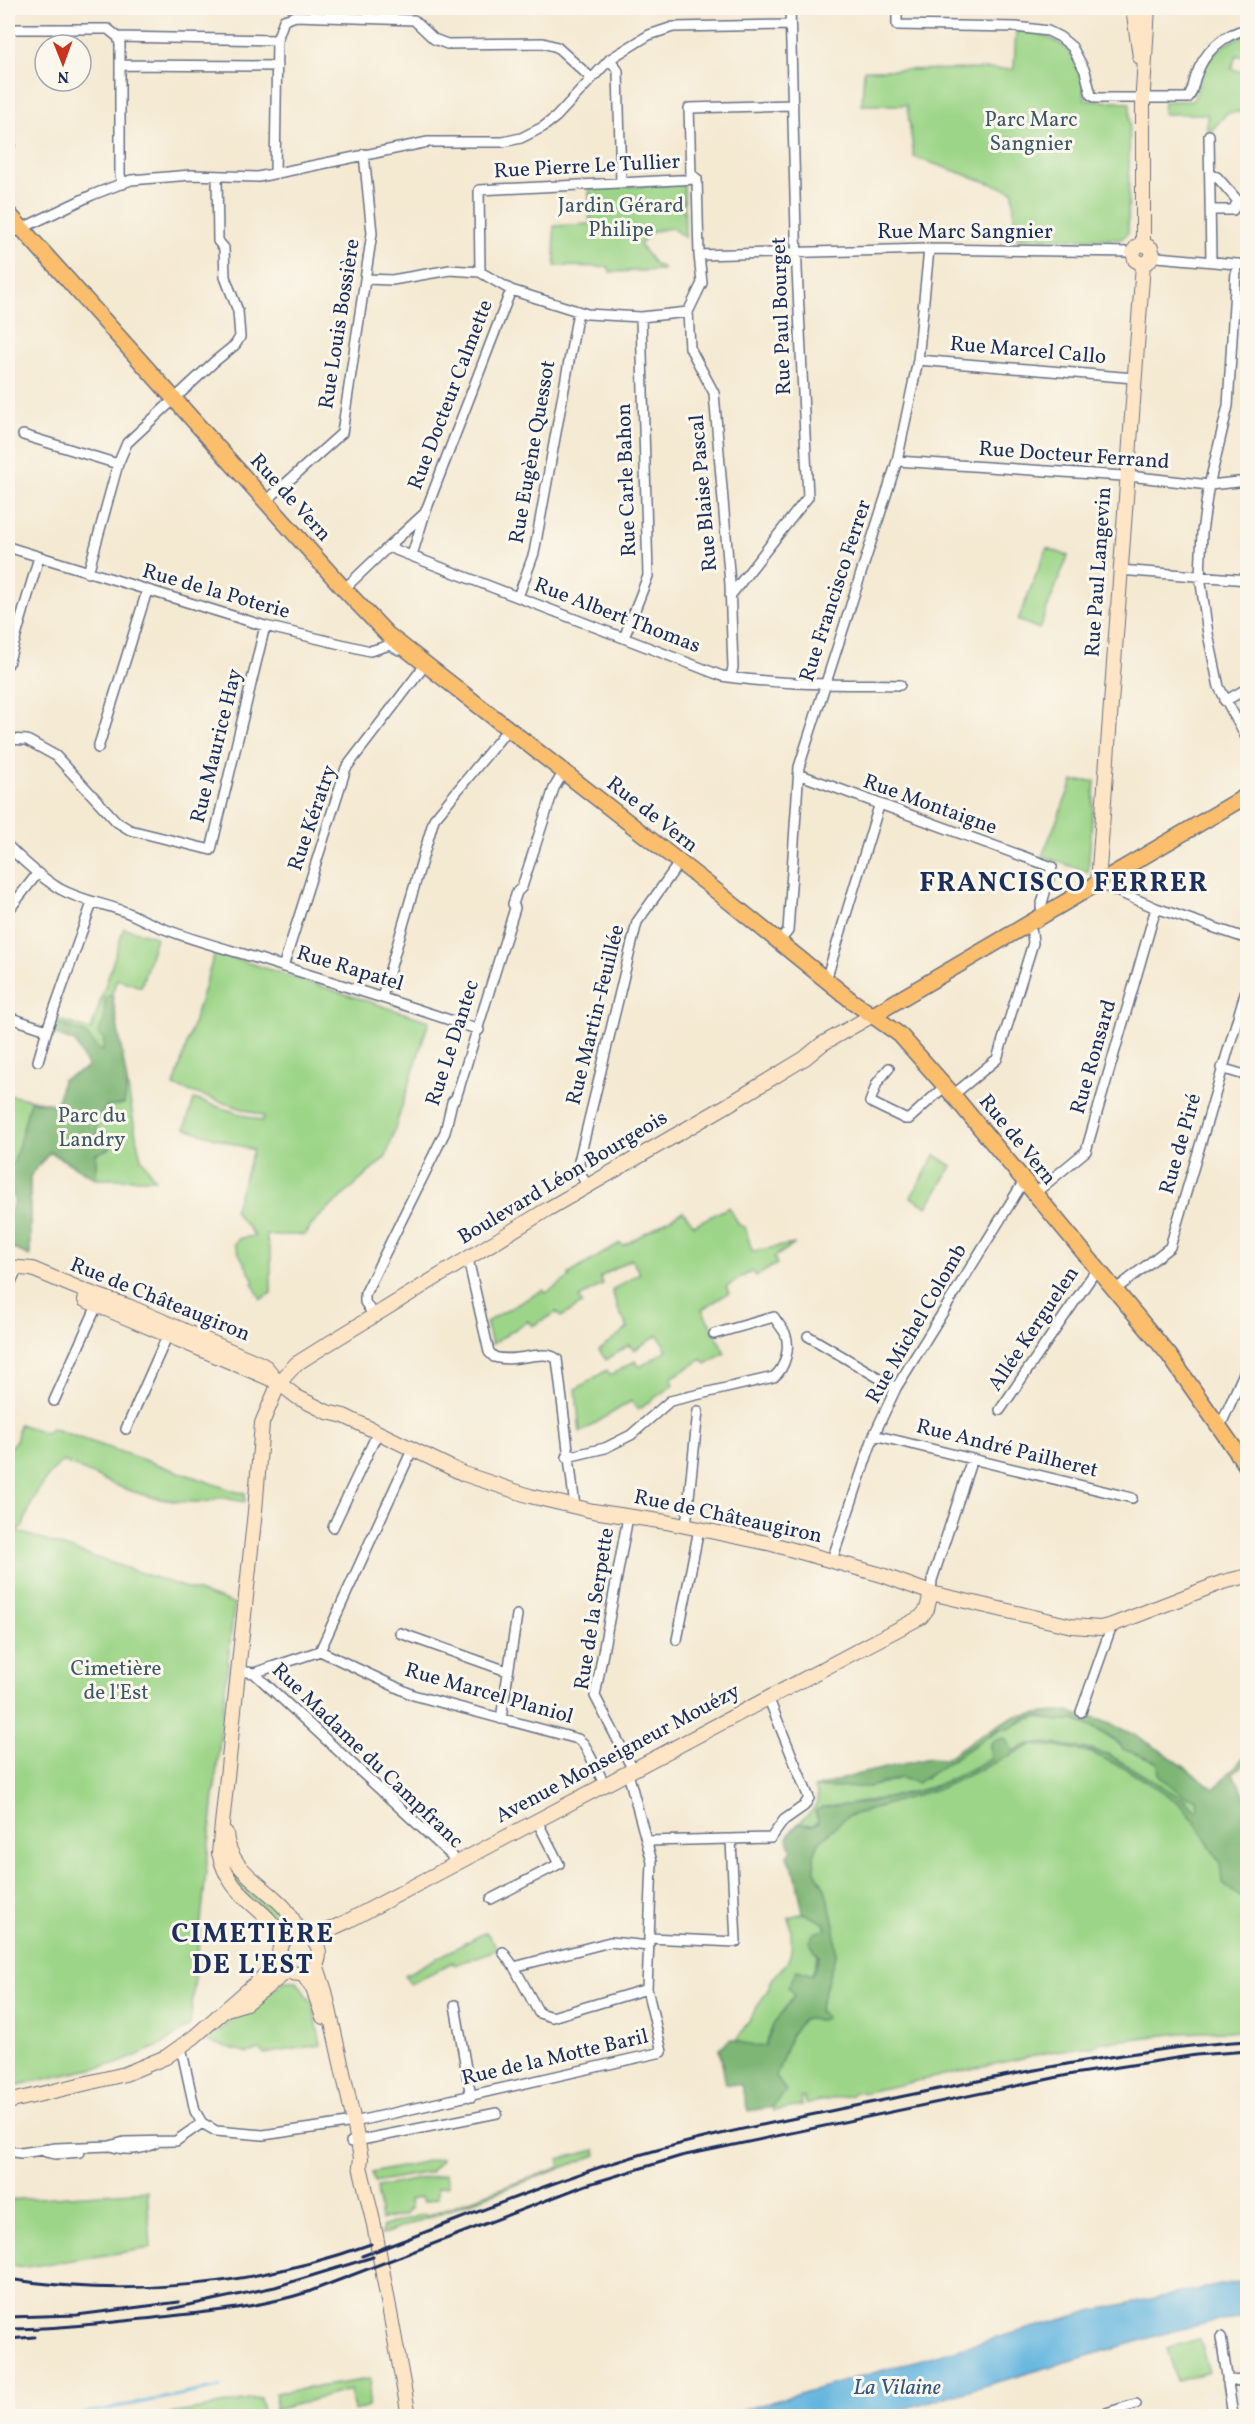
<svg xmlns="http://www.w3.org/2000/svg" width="1255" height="2424" viewBox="0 0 1255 2424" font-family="Vollkorn,serif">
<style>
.green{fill:#9dd588;stroke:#5c8273;stroke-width:1.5}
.forest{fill:#7eb674;stroke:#4c7269;stroke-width:1.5}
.water{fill:#64b5df;stroke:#40729e;stroke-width:1.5}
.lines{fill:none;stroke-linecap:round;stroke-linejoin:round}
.stream{stroke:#64b5df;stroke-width:3}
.street-casing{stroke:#677086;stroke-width:12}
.secondary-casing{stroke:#677086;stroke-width:16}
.primary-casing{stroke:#677086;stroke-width:18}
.street{stroke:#fff;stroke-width:9}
.secondary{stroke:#fde5c5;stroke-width:14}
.primary{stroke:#fabe6d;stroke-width:15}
.rail{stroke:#1b2f5e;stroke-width:3}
.labels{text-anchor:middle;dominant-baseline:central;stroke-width:6;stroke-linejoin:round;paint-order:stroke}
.park-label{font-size:21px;fill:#3c5868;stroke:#fbf7ec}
.street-label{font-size:21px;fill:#1b2f5e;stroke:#fbf7ec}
.water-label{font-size:22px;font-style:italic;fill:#315785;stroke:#fbf7ec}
.district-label{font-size:27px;font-weight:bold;letter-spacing:1.5px;fill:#1b2f5e;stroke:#fbf7ec}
</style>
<rect width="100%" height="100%" fill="#fbf7ec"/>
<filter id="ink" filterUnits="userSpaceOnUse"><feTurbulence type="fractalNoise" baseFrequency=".0167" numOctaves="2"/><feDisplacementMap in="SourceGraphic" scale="12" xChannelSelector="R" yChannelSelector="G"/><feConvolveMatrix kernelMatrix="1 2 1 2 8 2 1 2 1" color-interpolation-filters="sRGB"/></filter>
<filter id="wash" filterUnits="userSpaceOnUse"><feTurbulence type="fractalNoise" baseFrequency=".008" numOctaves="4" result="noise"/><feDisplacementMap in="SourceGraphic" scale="24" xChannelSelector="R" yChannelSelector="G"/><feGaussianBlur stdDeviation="1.35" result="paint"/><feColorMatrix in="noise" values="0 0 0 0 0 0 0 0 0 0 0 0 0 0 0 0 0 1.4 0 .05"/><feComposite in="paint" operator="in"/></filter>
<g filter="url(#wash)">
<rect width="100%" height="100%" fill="#f4e9d1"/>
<path class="green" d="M 1016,30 C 1044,33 1071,42 1081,71 C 1084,80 1084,91 1085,100 L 1130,103 L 1128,233 L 1121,239 L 1015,238 L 1013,191 L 914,157 L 907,105 L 862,105 L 864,70 L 1014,69 Z
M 1247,35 L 1244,50 L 1247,59 L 1237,55 L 1231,68 L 1244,73 L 1247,80 L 1247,118 L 1240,112 L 1227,113 L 1211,131 L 1207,131 L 1207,114 L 1163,114 L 1164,101 L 1192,101 C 1197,95 1198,86 1200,78 C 1206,54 1225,42 1247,35 Z
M 684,184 L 685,238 L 672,228 L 653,231 L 640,245 L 655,265 L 663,267 L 663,270 L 610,272 L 609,267 L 555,266 L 554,226 L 590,224 L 589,188 Z
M 1047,548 L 1068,556 L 1039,629 L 1018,620 Z
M 1073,781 L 1095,781 L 1088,872 L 1042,856 Z
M 124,928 L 156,937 L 141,987 L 117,979 L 112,994 L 137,1141 L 141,1158 L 155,1179 L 96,1179 L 50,1152 L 30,1176 L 30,1256 L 8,1246 L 8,1219 L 14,1201 L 12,1189 L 8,1188 L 8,1095 L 58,1105 L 62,1080 L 88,1068 L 75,1042 L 51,1033 L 56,1019 L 91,1030 Z
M 215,952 L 429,1021 L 386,1157 L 317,1219 L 304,1235 L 266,1235 L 271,1257 L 271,1293 L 261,1299 L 252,1283 L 254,1281 L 234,1244 L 240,1238 L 255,1236 L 234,1211 L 253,1150 L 185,1128 L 194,1099 L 262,1121 L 264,1116 L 174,1086 Z
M 935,1155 L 952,1166 L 927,1207 L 911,1197 Z
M 729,1207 L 739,1225 L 745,1227 L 752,1251 L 795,1244 L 774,1257 L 777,1264 L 756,1276 L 752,1271 L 726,1287 L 729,1293 L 702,1309 L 725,1353 L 706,1364 L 702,1359 L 671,1378 L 674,1384 L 638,1410 L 631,1401 L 580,1433 L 576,1389 L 607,1370 L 611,1375 L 635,1361 L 640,1367 L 667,1350 L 658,1335 L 634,1350 L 629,1345 L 606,1360 L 599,1350 L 628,1328 L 617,1307 L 612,1290 L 640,1273 L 631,1259 L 600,1277 L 603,1284 L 579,1298 L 582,1304 L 561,1317 L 557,1312 L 532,1326 L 528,1321 L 492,1344 L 486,1322 L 543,1290 L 546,1293 L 570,1277 L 569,1274 L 620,1243 L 623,1246 L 683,1211 L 694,1225 Z
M 19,1424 L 47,1433 L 51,1428 L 237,1492 L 245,1493 L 245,1502 L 219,1497 C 211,1503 202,1502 192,1502 C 145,1502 105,1481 63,1461 C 41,1480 32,1499 23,1526 L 16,1531 L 234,1604 L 190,2026 L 161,2045 L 119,2063 L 8,2087 L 8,1450 L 17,1439 Z
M 1039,1717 L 1059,1721 L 1073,1719 L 1096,1729 L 1119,1744 L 1123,1749 L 1158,1763 L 1196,1798 L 1199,1810 L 1196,1811 L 1190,1806 L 1247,1880 L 1247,2030 L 1181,2033 L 1097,2043 L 1097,2045 L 1055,2051 L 862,2093 L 861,2091 L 852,2093 L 852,2095 L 806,2104 L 804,2097 L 801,2098 L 802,2106 L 773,2111 L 769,2097 L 770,2076 L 830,1941 L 806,1847 L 842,1813 L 942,1785 L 1012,1750 L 990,1744 L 991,1759 L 945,1782 L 922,1790 L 848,1805 L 812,1825 L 799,1824 L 787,1838 C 794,1819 827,1812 815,1788 L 869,1787 L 900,1778 L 926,1779 L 931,1772 L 1000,1729 C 1017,1729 1020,1718 1039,1717 Z
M 224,1852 L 292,1924 L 283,1928 L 238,1885 Z
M 803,1913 L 825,1923 L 826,1929 L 812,1975 L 797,1970 L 794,1995 L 773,2025 L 765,2046 L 749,2045 L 736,2041 L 769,1988 C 771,1976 778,1975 785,1965 C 795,1954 791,1930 789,1917 Z
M 486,1932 L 499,1949 L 455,1965 L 453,1962 L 410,1984 L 405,1975 Z
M 285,1981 L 297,1981 L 313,2004 L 321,2045 L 264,2054 L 259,2050 L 247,2053 L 206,2041 Z
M 596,2150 L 597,2155 L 381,2235 L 383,2226 L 424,2214 L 426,2216 L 560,2167 L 558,2159 Z
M 441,2158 L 441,2160 L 430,2172 L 374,2182 L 372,2173 Z
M 446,2174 L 448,2186 L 437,2188 L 437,2199 L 423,2202 L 421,2197 L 409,2200 L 410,2209 L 404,2215 L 381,2220 L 377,2187 Z
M 147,2191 L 151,2248 L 26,2267 L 8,2265 L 8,2200 Z
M 1199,2339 L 1209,2372 L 1177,2381 L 1167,2348 Z
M 371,2379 L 368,2406 L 354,2411 L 350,2390 L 275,2410 L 276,2393 Z
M 261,2398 L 263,2415 L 258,2416 L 160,2416 Z"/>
<path class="forest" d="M 112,994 L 127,1084 L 124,1104 L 106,1107 C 98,1116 95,1123 97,1135 L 107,1137 L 110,1148 L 96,1154 L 96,1179 L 50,1152 L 30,1176 L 30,1256 L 8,1246 L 8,1219 L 14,1201 L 12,1189 L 8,1188 L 8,1165 L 14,1163 L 30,1101 L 57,1105 L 62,1080 L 88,1068 L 75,1042 L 51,1033 L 55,1022 L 86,1034 L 98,1049 L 103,1051 L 104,1039 L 98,1033 L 104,1021 L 105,999 Z
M 1068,1711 C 1079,1717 1092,1716 1103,1721 C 1144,1736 1180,1763 1214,1789 L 1247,1754 L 1247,1763 L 1233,1773 L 1247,1800 L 1247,1897 L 1240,1897 L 1222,1883 L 1220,1863 L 1193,1819 L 1181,1805 L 1163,1792 L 1124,1768 L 1092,1753 L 1068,1748 L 1032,1745 L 943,1787 L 846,1817 L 819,1842 L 814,1855 L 815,1871 L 825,1888 L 835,1928 L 836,1953 L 819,2010 L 826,2017 L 821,2020 L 803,2019 L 790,2037 L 776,2077 L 786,2091 L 773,2107 L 748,2111 L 741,2085 L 726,2084 L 719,2048 L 731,2039 L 748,2045 L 765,2046 L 773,2025 L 794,1996 L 788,1987 L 797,1970 L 812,1975 L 819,1956 L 809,1942 L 814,1932 L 826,1929 L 824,1923 L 803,1913 L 796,1876 L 787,1857 L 792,1850 L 787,1838 L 799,1824 L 812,1825 L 819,1822 L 815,1811 L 823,1807 L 866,1803 L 922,1790 L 945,1782 L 991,1759 L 990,1744 L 995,1740 L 1005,1738 L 1013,1751 L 1029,1744 L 1046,1743 L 1082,1748 L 1108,1754 L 1185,1800 L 1196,1811 L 1199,1810 L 1196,1798 L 1184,1796 L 1159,1776 L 1158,1763 L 1123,1749 L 1119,1743 L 1097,1729 L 1073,1719 L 1059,1721 L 1039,1717 L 1026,1718 L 1009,1729 L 999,1729 L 917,1783 L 900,1778 L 869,1787 L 815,1788 L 859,1774 L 930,1758 L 945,1759 L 974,1739 L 1014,1716 Z"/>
<path class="water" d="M 1247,2280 L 1247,2317 L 1215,2321 L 1177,2330 L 879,2416 L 721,2416 L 1095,2310 Z"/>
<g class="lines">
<path class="stream" d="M 72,2416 L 220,2387"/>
</g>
</g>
<g filter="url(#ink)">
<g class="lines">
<g class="street-casing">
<path id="street" d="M 897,8 L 897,25 L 1016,27 L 1048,31 L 1060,37 L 1072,47 L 1085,71 L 1091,95 L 1096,98 L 1188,98 C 1193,92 1193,84 1196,76 C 1204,52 1223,34 1248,29
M 8,29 L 108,29 L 118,37 L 120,44 L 120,175 L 123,184
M 118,37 L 277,40
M 610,59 L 618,71 L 621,183
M 120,65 L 277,66
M 8,131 L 10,145 L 8,149
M 1209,135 L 1211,261
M 275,173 L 277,40 L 284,20 L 296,16 L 414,20 L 434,39 L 447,44 L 543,43 L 557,47 L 590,77
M 1211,175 L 1217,177 L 1238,201 L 1233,210 L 1211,210
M 8,235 L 92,195 L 131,180 L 191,175 L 258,177 L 428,142 L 503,142 L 521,138 L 543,127 L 556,117 L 610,59 L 649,35 L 673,27 L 790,25
M 699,255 L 697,179 L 691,174 L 689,108 L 793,105
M 1153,255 L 1157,257 L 1248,265
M 1238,264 L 1236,271 L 1228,406 L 1208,490 L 1202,532 L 1200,576 L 1208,634 L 1219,687 L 1248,741
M 480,272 L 479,190 L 697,179
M 366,279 L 392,280 L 450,270 L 480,272 L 511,290 L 587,314 L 641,317 L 688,312 L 702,283 L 699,255 L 929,249 L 1133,252
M 688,312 L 690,348 L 714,393 L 730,584 L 733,667 L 731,677
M 918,360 L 1134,378
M 23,435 L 118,464
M 897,461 L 1138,477 L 1209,485 L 1248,481
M 265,502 L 342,433 L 372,233 L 364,154
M 8,547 L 265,626 L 370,651 L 390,645 L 399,650
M 388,547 L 425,513
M 412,555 L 425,513 L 511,290
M 1119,570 L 1248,580
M 88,573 L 118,464 L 127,443 L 214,362 L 235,345 L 240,337 L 238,311 L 225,277 L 224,248 L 218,241 L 217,176
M 344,589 L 388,547 L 722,676 C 781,685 841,684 900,685
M 730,596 L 808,497 L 797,269 L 790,8
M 518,597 L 534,553 L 578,312
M 624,638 L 648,576 L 641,317
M 8,664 L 39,557
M 1225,701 L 1248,688
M 8,739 L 27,740 L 56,756 L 117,822 L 130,830 L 211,850 L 265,626
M 98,748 L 147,591
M 798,774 L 1052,867 L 1041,907 L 1045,914
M 8,846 C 24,862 40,877 60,889 C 83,902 110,904 133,915 C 170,934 213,945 253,957 C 328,981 404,1004 479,1030
M 1098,883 L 1156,908 L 1248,939
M 8,911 L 37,874
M 779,942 L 788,931 L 799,767 L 897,461 L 918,360 L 929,249
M 283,967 L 346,768 L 425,665
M 826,980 L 879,806
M 382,997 L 434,819 L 508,729
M 8,1017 L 47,1030 L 92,903
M 38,1061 L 47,1030
M 889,1068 L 877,1083 L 870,1102 L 905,1119 L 909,1119 L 945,1086
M 1221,1068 L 1248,1076
M 953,1095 L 997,1059 L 1033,943 L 1032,933 L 1028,924
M 587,1186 L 580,1172 L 579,1161 L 637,922 L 679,863
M 1034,1194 L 1086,1151 L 1156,908
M 468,1259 L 489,1352 L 494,1357 C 515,1364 543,1348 557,1359 L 575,1507
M 8,1288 L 18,1267
M 1115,1290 L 1170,1247 L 1248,983
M 374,1316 L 365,1302 L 365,1294 L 445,1132 L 452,1102 L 456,1098 L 515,908 L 513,904 L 517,892 L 522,887 L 554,788 L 563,773
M 808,1336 L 896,1388
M 54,1401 L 99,1301
M 1000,1410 L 1097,1269
M 126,1429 L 169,1332
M 1219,1429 L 1248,1364
M 874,1435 L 1132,1498
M 567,1457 L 605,1448 L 631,1435 L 670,1401 L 774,1377 C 785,1368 791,1347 785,1333 C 782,1328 777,1322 774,1317 L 714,1334
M 628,1517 L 595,1696 L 633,1770
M 686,1526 L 698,1411
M 333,1527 L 378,1432
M 832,1560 L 874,1435 L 896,1388 L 1024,1181
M 931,1593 L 932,1580 L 972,1459
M 400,1633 L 507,1671
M 677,1640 L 699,1529
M 320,1651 L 412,1450
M 239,1671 L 254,1673 L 320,1651 L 413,1695 L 578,1739 L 584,1744 L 605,1785
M 254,1673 L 451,1855 L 455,1865
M 1081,1712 L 1112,1625
M 501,1719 L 517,1615
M 647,1841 L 771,1838 L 784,1820 L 804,1806 L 809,1798 L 768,1697
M 491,1899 L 559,1864 L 537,1821
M 649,1938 L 736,1942 L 731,1840
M 503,1952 L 514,1967 L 539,2013 L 552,2017 L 647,1989
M 514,1967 L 610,1942 L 649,1946
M 455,2005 L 471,2097
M 181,2047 L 195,2111 L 202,2123 L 216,2131 L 263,2135 L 354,2122 L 662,2052 L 647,1989 L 652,1862 L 628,1773
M 351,2142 L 497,2113
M 111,2146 C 125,2151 142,2150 156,2143
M 8,2151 L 21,2153 L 56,2148 L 110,2146 L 124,2142 L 176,2141 L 202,2123
M 46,2152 L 56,2154 L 80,2152
M 1221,2337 L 1233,2416
M 1227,2380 L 1248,2381
M 1096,2416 L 1136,2404"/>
</g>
<g class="secondary-casing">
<path id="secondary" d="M 1133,8 L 1140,57
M 1143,244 L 1143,91 L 1148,8
M 1143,264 L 1135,260 L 1133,252 L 1137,246 L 1143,244
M 1143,264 L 1149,261 L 1153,255 L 1151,248 L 1143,244
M 1098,883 L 1143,264
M 8,1267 L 32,1269 L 85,1291 L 128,1306 L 261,1364 L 266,1367 L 279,1383 L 297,1397 L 327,1412 L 344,1416 L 464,1474 L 530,1496 L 593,1511 L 666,1522 L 772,1544 L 882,1575 L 931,1593 L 1072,1626 L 1100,1628 L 1112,1625 L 1223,1582 L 1248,1576
M 85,1300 L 280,1383
M 226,1833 C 228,1868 261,1883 283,1906 C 291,1914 295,1925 302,1934
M279 1954a20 20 0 1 1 40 0a20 20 0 1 1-40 0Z
M 311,1938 L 346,1922 L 921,1617 L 927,1609 L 931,1593
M 283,1941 C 268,1905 230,1902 219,1853 L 255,1511 L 262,1423 L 279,1383 L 296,1364 L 323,1347 L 548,1209 L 726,1106 L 805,1058 L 822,1044 L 873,1015
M 316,1964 L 325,1991 L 354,2122 L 361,2158 L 360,2166 L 374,2225 L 409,2416
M 302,1973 L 313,1989 L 323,2017
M 230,2008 L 246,2003 L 288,1971
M 8,2102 L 125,2074 L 166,2057 L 194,2037 L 280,1962"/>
</g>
<g class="primary-casing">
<path id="primary" d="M 8,213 L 344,589 L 387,634 L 715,890 L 852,1001 L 900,1035 L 953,1095 L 1169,1355 L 1248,1468
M 873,1015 L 1248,795"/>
</g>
<use href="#street" class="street"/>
<use href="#secondary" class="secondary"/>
<use href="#primary" class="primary"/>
<path class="rail" d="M 362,2256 C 447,2225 530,2189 616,2162 C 705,2134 798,2118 889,2099 C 1008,2075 1126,2049 1248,2041
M 8,2279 C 130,2298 255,2286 371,2244
M 170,2309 L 275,2287 L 373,2257
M 8,2317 L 77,2315 L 179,2302
M 8,2329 C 57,2329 105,2323 154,2318 C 207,2312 257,2308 308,2292 L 586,2185 L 681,2156 L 1073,2074 L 1196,2055 L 1248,2051
M 8,2339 L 34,2337"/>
</g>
</g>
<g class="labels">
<g class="park-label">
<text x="1031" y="120">Parc Marc<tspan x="1031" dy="24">Sangnier</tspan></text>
<text x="621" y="206">Jardin Gérard<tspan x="621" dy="24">Philipe</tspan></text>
<text x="92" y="1116">Parc du<tspan x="92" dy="24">Landry</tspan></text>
<text x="116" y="1669">Cimetière<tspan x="116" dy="24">de l'Est</tspan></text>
</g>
<g class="street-label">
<text transform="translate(587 167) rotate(-3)">Rue Pierre Le Tullier</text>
<text x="965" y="232">Rue Marc Sangnier</text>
<text transform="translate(782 316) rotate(-92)">Rue Paul Bourget</text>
<text transform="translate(340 324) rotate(-81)">Rue Louis Bossière</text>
<text transform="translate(1028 351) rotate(5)">Rue Marcel Callo</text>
<text transform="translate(451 395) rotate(-69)">Rue Docteur Calmette</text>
<text transform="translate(533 452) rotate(-80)">Rue Eugène Quessot</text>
<text transform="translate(1074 456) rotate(4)">Rue Docteur Ferrand</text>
<text transform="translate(627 480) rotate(-92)">Rue Carle Bahon</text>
<text transform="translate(704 493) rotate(-95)">Rue Blaise Pascal</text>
<text transform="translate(290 498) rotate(48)">Rue de Vern</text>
<text transform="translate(1099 572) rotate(-86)">Rue Paul Langevin</text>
<text transform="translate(836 591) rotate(-72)">Rue Francisco Ferrer</text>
<text transform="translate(216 592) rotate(16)">Rue de la Poterie</text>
<text transform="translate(617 616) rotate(21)">Rue Albert Thomas</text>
<text transform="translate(217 746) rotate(-76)">Rue Maurice Hay</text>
<text transform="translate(930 805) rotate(20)">Rue Montaigne</text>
<text transform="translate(652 815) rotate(38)">Rue de Vern</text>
<text transform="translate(313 818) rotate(-71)">Rue Kératry</text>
<text transform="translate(350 969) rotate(17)">Rue Rapatel</text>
<text transform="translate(596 1015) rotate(-76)">Rue Martin-Feuillée</text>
<text transform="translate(453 1043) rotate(-72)">Rue Le Dantec</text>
<text transform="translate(1094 1057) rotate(-74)">Rue Ronsard</text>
<text transform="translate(1017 1140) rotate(51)">Rue de Vern</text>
<text transform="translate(1181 1144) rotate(-74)">Rue de Piré</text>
<text transform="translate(563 1178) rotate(-31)">Boulevard Léon Bourgeois</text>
<text transform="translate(160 1300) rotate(22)">Rue de Châteaugiron</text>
<text transform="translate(917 1324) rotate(-60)">Rue Michel Colomb</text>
<text transform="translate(1034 1329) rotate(-56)">Allée Kerguelen</text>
<text transform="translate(1007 1449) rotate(14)">Rue André Pailheret</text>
<text transform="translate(728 1517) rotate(12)">Rue de Châteaugiron</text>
<text transform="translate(595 1609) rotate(-81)">Rue de la Serpette</text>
<text transform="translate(489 1694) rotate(16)">Rue Marcel Planiol</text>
<text transform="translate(618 1754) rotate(-28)">Avenue Monseigneur Mouézy</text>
<text transform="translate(367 1756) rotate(44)">Rue Madame du Campfranc</text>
<text transform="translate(555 2058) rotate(-13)">Rue de la Motte Baril</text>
</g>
<g class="water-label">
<text x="897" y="2388">La Vilaine</text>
</g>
<g class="district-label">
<text x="1064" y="884">FRANCISCO FERRER</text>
<text x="253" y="1935">CIMETIÈRE<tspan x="253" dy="31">DE L'EST</tspan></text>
</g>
</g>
<rect width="1255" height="2424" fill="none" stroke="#fbf7ec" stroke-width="30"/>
<g transform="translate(63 63) rotate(179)"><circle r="28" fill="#fbf7ec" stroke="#a1a7b3" stroke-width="1.5"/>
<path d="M0-4.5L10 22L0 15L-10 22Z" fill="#c8321e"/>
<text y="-9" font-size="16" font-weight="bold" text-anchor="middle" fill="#1b2f5e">N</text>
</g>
</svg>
